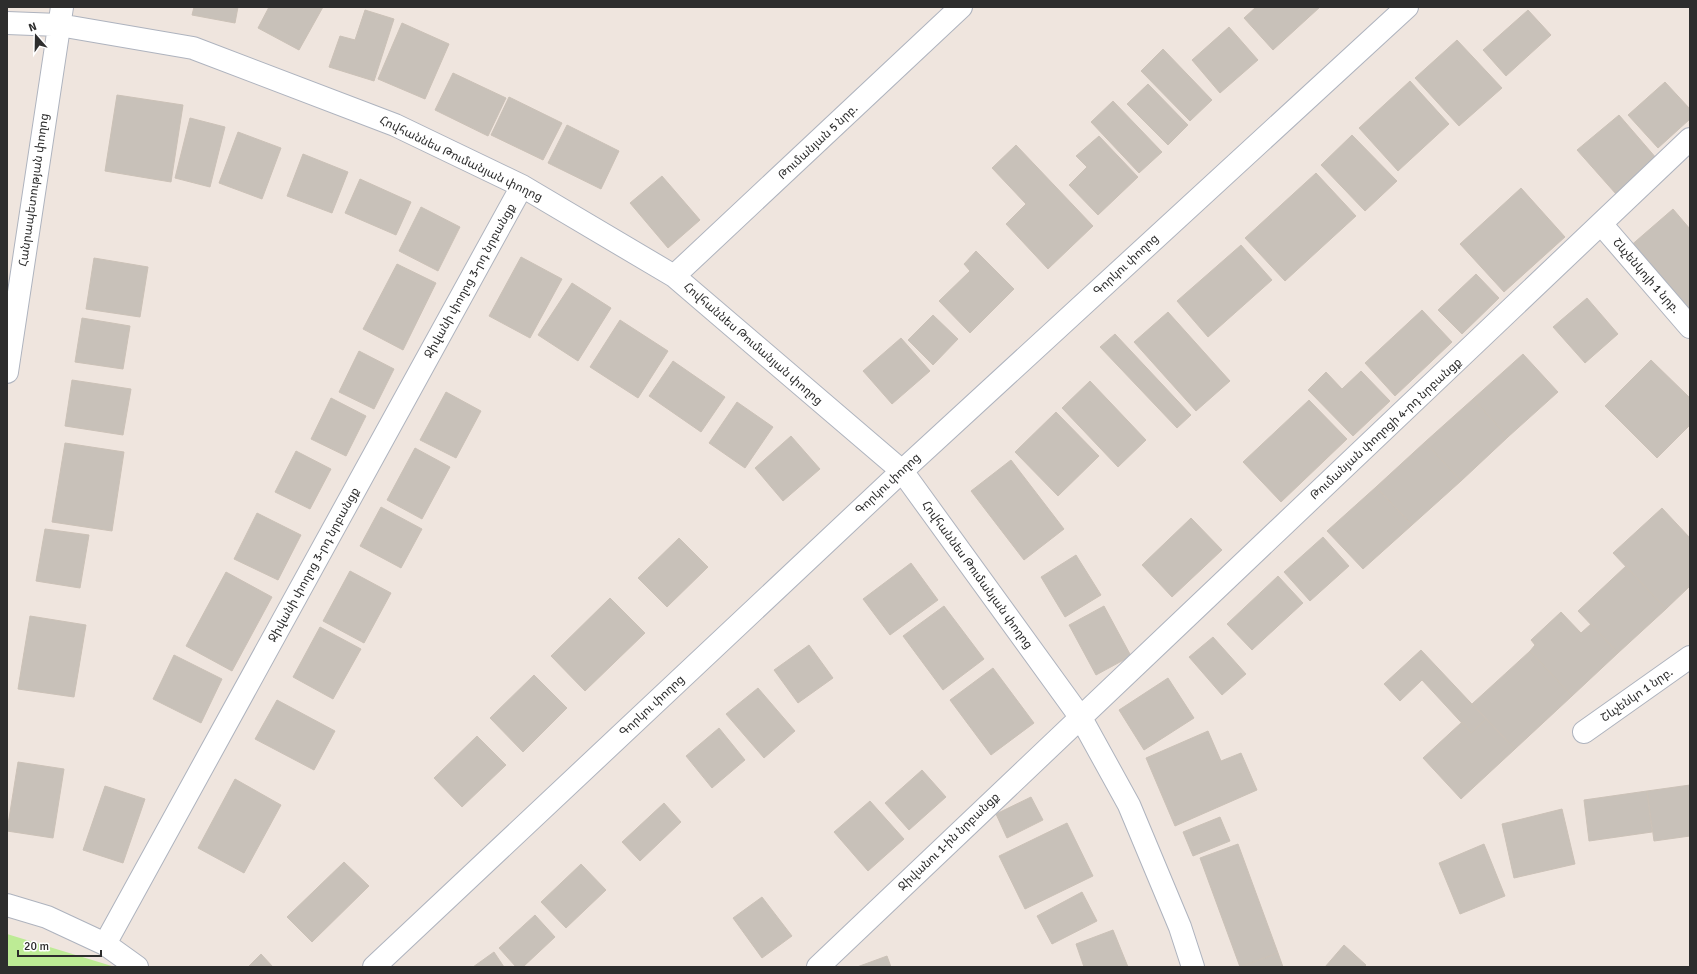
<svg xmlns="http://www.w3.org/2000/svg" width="1697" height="974" viewBox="0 0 1697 974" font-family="Signika,'Noto Sans Armenian',sans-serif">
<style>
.green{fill:#bdeb95}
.building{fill:#c8c1b9;stroke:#cbc1b7}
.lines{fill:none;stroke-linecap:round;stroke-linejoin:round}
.minor-casing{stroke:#aeb3be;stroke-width:24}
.minor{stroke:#fff;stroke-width:22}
.labels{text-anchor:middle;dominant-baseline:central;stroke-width:3.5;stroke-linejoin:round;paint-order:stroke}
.street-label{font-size:12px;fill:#2d2d2d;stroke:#fff}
</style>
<rect width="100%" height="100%" fill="#efe5de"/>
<path class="green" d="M 7,934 L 115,967 L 7,967 Z"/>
<path class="building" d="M 194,7 L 238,7 L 235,23 L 192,15 Z
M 269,7 L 323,7 L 299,50 L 258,28 Z
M 1256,7 L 1320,7 L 1273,50 L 1244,18 Z
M 365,10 L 394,19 L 374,81 L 329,67 L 340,36 L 355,40 Z
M 1528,10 L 1551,35 L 1506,76 L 1483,50 Z
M 402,23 L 449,44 L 425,99 L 378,79 Z
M 1229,27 L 1258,60 L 1220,93 L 1192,60 Z
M 1457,40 L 1502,88 L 1459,126 L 1415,78 Z
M 1163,49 L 1212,100 L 1190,121 L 1141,71 Z
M 453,73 L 506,98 L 488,136 L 435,110 Z
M 1410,81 L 1449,124 L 1398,171 L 1359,128 Z
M 1665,82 L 1690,109 L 1690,119 L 1658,148 L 1628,115 Z
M 1148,84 L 1188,125 L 1168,145 L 1127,104 Z
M 117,95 L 183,105 L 171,182 L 105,171 Z
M 509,97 L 562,123 L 543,160 L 491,135 Z
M 1113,101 L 1162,152 L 1139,173 L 1091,122 Z
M 1619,115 L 1657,159 L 1616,194 L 1577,150 Z
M 190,118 L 225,127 L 210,187 L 175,178 Z
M 567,125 L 619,151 L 601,189 L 548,163 Z
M 238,132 L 281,148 L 262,199 L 219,183 Z
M 1352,135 L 1397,181 L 1365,211 L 1321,165 Z
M 1099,136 L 1138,177 L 1098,215 L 1069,185 L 1087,167 L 1076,156 Z
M 1016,145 L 1093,226 L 1048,269 L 1006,224 L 1026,204 L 992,168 Z
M 303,154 L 348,172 L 332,213 L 287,196 Z
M 1316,173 L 1356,216 L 1285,281 L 1245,238 Z
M 662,176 L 700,220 L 668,248 L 630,203 Z
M 360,179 L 411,202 L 396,235 L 345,213 Z
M 1521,188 L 1565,237 L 1504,292 L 1460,244 Z
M 421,207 L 460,227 L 438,271 L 399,251 Z
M 1673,209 L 1690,229 L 1690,320 L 1628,248 Z
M 1241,245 L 1272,280 L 1208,337 L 1177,301 Z
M 976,251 L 1014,289 L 970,333 L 939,301 L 970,271 L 964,264 Z
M 521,257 L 562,279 L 530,338 L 489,316 Z
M 94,258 L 148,267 L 140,317 L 86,309 Z
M 397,264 L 436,283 L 403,350 L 363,329 Z
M 1476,274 L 1499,298 L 1462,334 L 1438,310 Z
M 572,283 L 611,308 L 578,361 L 538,335 Z
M 1587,298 L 1618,334 L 1585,363 L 1553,327 Z
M 1422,310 L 1452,342 L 1395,396 L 1365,363 Z
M 1168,312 L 1230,381 L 1196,411 L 1134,342 Z
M 933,315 L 958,339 L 933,365 L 908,340 Z
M 82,318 L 130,326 L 123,369 L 75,362 Z
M 620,320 L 668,351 L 638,398 L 590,367 Z
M 1115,334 L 1191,415 L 1177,428 L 1100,347 Z
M 901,338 L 930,371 L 892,404 L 863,371 Z
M 359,351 L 394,369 L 374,409 L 339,392 Z
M 1523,354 L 1558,392 L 1508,437 L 1473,399 Z
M 1651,360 L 1690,398 L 1690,425 L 1657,458 L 1605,406 Z
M 673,361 L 725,397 L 701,432 L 649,396 Z
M 1361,371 L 1390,401 L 1353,436 L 1308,390 L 1326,372 L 1342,389 Z
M 72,380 L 131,389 L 123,435 L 65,426 Z
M 1090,381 L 1146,440 L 1118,467 L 1062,408 Z
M 446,392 L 481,411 L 456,458 L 420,440 Z
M 331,398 L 366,416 L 346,456 L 311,439 Z
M 1473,399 L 1508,437 L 1461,481 L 1425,442 Z
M 1309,400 L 1347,439 L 1281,502 L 1243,462 Z
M 737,402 L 773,427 L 745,468 L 709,443 Z
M 1056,412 L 1099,456 L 1058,496 L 1015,452 Z
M 791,436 L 820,469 L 783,501 L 755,468 Z
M 1425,442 L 1461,481 L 1412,525 L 1376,487 Z
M 65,443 L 124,452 L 112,531 L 52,522 Z
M 415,448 L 450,467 L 422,519 L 387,500 Z
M 296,451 L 331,469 L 310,509 L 275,492 Z
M 1011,460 L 1064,529 L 1024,560 L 971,491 Z
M 1376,487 L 1412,525 L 1363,569 L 1327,531 Z
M 381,507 L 422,529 L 401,568 L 360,546 Z
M 1662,508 L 1690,538 L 1690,586 L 1666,609 L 1613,553 Z
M 257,513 L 301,535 L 278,580 L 234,559 Z
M 1191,518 L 1222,550 L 1172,597 L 1142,565 Z
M 45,529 L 89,535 L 80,588 L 36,581 Z
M 1323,537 L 1349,566 L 1310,601 L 1284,572 Z
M 679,538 L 708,567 L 667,607 L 638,578 Z
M 1076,555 L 1101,595 L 1065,617 L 1041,577 Z
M 911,563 L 938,600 L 890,635 L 863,599 Z
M 1626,566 L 1666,609 L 1618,653 L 1578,611 Z
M 350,571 L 391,593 L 364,643 L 323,621 Z
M 226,572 L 272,597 L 232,671 L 186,646 Z
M 1278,576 L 1303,603 L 1252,650 L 1227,624 Z
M 610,598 L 645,633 L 585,691 L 551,656 Z
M 944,606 L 984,659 L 943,690 L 903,636 Z
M 1104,606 L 1131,656 L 1096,675 L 1069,625 Z
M 1561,612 L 1581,633 L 1591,624 L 1618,653 L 1572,696 L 1530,651 L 1535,645 L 1531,640 Z
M 30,616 L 86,625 L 74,697 L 18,689 Z
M 320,627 L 361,649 L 333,699 L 293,677 Z
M 1213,637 L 1246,674 L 1222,695 L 1189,657 Z
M 809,645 L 833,678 L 798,703 L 774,670 Z
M 1421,650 L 1486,719 L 1471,733 L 1422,680 L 1400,701 L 1384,684 Z
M 1530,651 L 1572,696 L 1515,749 L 1472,704 Z
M 174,655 L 222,679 L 201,723 L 153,699 Z
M 993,668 L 1034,723 L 991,755 L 950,700 Z
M 534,675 L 567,708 L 523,752 L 490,718 Z
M 1168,678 L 1194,718 L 1144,750 L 1119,710 Z
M 758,688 L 795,731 L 764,758 L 726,714 Z
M 277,700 L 335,731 L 314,770 L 255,739 Z
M 1486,719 L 1515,749 L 1461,799 L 1423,758 L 1462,722 L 1471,733 Z
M 719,728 L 745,760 L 712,788 L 686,756 Z
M 1208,731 L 1221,761 L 1241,753 L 1257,790 L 1175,826 L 1146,758 Z
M 477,736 L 506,765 L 462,807 L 434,778 Z
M 18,762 L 64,769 L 53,838 L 7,831 Z
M 922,770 L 946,797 L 909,830 L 885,803 Z
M 235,779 L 281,805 L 244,873 L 198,848 Z
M 1690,785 L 1690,836 L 1654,841 L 1647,791 Z
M 105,786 L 145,799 L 123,863 L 83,850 Z
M 1647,791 L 1652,832 L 1589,841 L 1584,800 Z
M 1031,797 L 1043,820 L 1007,838 L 996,814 Z
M 870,801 L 904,839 L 868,871 L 834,832 Z
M 664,803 L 681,822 L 640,861 L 622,842 Z
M 1562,809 L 1575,864 L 1514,878 L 1502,824 Z
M 1220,817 L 1230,841 L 1193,856 L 1183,832 Z
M 1067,823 L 1093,876 L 1025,909 L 999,856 Z
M 1238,844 L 1278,953 L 1240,967 L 1200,858 Z
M 1484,844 L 1505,896 L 1460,914 L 1439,863 Z
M 344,862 L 369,886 L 312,942 L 287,917 Z
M 581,864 L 606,890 L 566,928 L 541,902 Z
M 1082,892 L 1097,921 L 1052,944 L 1037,916 Z
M 762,897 L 792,936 L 762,958 L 733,918 Z
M 535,915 L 555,937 L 523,967 L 516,967 L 499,948 Z
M 1113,930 L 1128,967 L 1084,967 L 1076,944 Z
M 1344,945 L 1366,965 L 1364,967 L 1325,967 Z
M 494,952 L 504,967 L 473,967 Z
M 1278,953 L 1283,967 L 1240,967 Z
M 261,954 L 273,967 L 248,967 Z
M 887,956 L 891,967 L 857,967 Z"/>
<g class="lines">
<g class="minor-casing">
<path id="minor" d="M 7,23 L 59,25 L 193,48 L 395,125 L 522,186 L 674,276 L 902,471 L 1081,718 L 1129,805 L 1180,927 L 1193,967
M 1602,225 L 1690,327
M 674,276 L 961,7
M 7,372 L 62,7
M 1584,732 L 1690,657
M 7,905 L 47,917 L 105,944 L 137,967
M 105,944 L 522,186
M 374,967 L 902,471 L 1407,7
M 818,967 L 1690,139"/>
</g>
<use href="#minor" class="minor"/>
</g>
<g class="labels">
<g class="street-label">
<text transform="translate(818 142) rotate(-43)">Թումանյան 5 նրբ.</text>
<text transform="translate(461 159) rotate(26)">Հովհաննես Թումանյան փողոց</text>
<text transform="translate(34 190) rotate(-82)">Հանրապետության փողոց</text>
<text transform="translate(1126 265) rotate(-43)">Գորկու փողոց</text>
<text transform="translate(1646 276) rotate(49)">Շևչենկոյի 1 նրբ.</text>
<text transform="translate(470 281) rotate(-61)">Ջիվանի փողոց 3-րդ նրբանցք</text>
<text transform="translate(753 344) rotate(41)">Հովհաննես Թումանյան փողոց</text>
<text transform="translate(1386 429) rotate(-43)">Թումանյան փողոցի 4-րդ նրբանցք</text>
<text transform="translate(888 484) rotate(-43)">Գորկու փողոց</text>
<text transform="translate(314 565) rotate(-61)">Ջիվանի փողոց 3-րդ նրբանցք</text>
<text transform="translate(977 575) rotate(54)">Հովհաննես Թումանյան փողոց</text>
<text transform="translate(1637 695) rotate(-35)">Շևչենկո 1 նրբ.</text>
<text transform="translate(652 706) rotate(-43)">Գորկու փողոց</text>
<text transform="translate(949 842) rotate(-44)">Ջիվանու 1-ին նրբանցք</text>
</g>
</g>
<rect width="1697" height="974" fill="none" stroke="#2d2d2d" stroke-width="16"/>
<g transform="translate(36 36) rotate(340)" stroke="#ffffff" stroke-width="3" paint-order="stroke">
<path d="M0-3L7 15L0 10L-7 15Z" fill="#2d2d2d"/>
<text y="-6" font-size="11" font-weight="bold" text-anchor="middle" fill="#2d2d2d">N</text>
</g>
<path d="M18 950v6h83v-6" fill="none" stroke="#2d2d2d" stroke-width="2"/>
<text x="24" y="950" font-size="12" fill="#2d2d2d" stroke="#ffffff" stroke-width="3" paint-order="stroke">20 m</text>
</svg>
